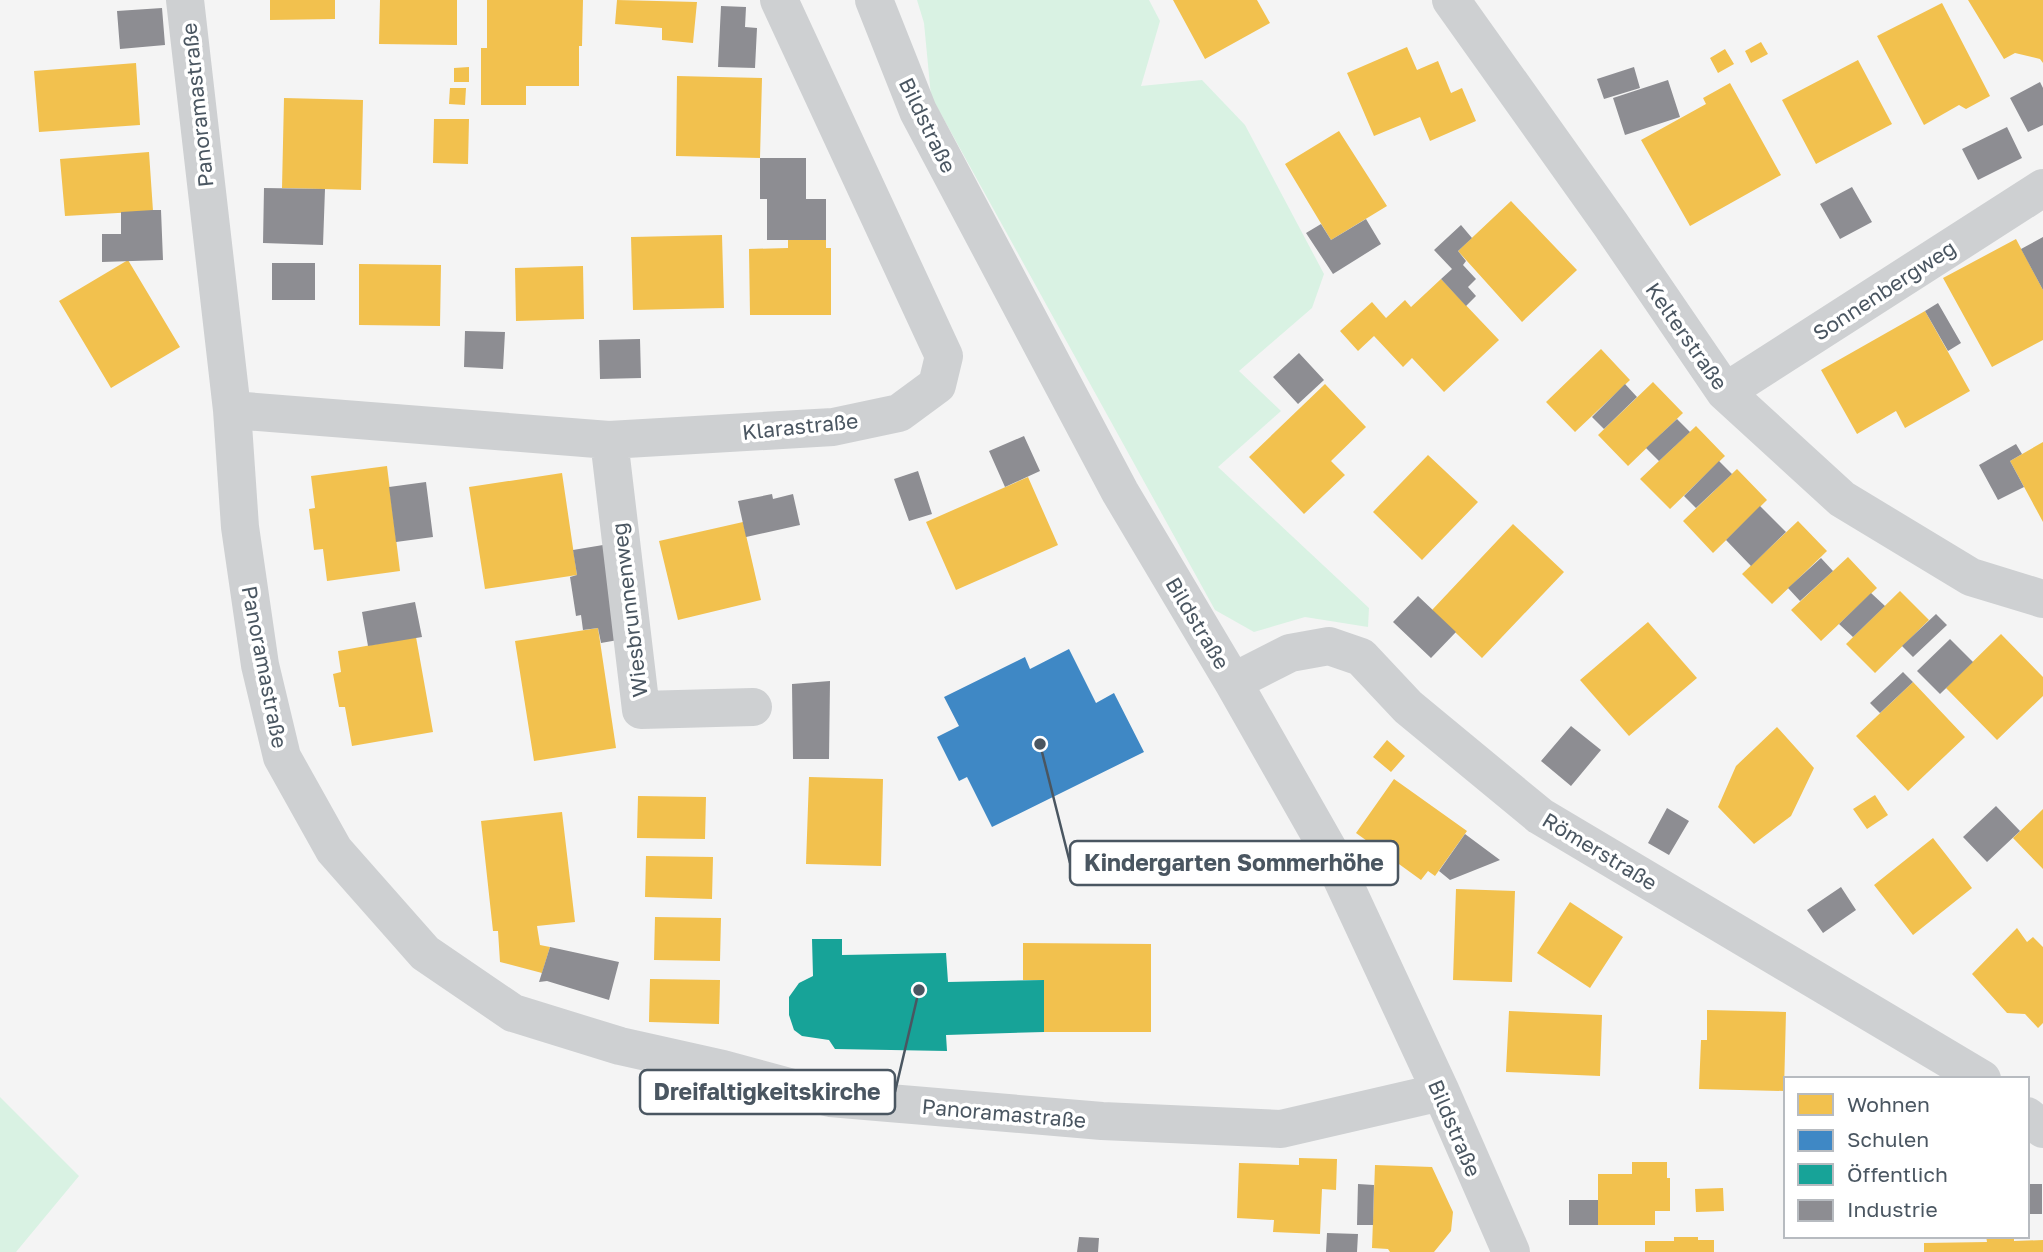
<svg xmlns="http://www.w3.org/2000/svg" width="2043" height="1252" viewBox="0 0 2043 1252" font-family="'Golos Text',sans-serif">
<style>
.green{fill:#d9f2e3}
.homes{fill:#f2c14e}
.schools{fill:#3f88c5}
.public{fill:#17a398}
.industry{fill:#8d8d92}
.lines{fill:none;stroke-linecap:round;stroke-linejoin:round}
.street{stroke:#ced0d2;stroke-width:38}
.labels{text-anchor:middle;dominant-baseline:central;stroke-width:7;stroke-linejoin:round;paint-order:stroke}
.street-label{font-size:21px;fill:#4a5661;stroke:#fff}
.leader{fill:none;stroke:#4a5661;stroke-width:2.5}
.callout-dot{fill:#4a5661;stroke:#fff;stroke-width:2.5}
.callout{fill:#fff;stroke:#4a5661;stroke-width:2.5}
.callout-label{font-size:23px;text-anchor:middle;font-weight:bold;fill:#4a5661}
</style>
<rect width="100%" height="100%" fill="#f4f4f4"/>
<path class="green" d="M 917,0 L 1149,0 L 1160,21 L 1141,86 L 1202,80 L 1245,125 L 1324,274 L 1312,308 L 1239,371 L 1281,411 L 1218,467 L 1369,608 L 1368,627 L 1305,617 L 1254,632 L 1215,610 L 931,96 L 924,23 Z
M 0,1097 L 79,1176 L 16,1252 L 0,1252 Z"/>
<path class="homes" d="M 270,0 L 335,0 L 335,19 L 270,20 Z
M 380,0 L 457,0 L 457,45 L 379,44 Z
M 487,0 L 583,0 L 582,46 L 579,46 L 579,86 L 526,86 L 526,105 L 481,105 L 481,48 L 487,48 Z
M 617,0 L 697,2 L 693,43 L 662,40 L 662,28 L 615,24 Z
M 1173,0 L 1257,0 L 1270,23 L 1205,59 Z
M 1968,0 L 2043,0 L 2043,63 L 2040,59 L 2015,53 L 2004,59 Z
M 1942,3 L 1990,96 L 1966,109 L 1959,105 L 1924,125 L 1877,36 Z
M 1761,42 L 1768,54 L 1751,63 L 1745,51 Z
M 1407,47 L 1417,70 L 1438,61 L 1451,93 L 1462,88 L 1476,121 L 1430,141 L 1420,117 L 1374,136 L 1347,73 Z
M 1725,49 L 1734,64 L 1718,73 L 1710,58 Z
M 1858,60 L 1892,124 L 1816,164 L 1782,100 Z
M 136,63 L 140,125 L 39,132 L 34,71 Z
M 469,67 L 469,82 L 454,82 L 454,68 Z
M 677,76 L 762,78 L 760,158 L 676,156 Z
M 1730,83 L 1781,175 L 1690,226 L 1641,140 L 1706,104 L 1703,98 Z
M 450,88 L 466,88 L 465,105 L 449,104 Z
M 284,98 L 363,100 L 361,190 L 282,188 Z
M 434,119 L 469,119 L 468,164 L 433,163 Z
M 1339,131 L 1387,206 L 1331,240 L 1285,164 Z
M 149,152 L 153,211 L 65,216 L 60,159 Z
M 1511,201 L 1577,270 L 1522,322 L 1458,251 Z
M 722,235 L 724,308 L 633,310 L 631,237 Z
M 2016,239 L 2043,290 L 2043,340 L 1992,367 L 1943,278 Z
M 788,240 L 826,240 L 826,248 L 831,248 L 831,315 L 750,315 L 749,249 L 788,248 Z
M 128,260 L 180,347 L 111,388 L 59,301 Z
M 359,264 L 441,265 L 440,326 L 359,325 Z
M 583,266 L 584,319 L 516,321 L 515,268 Z
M 1441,279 L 1499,340 L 1444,392 L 1412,358 L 1403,367 L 1374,336 L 1358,351 L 1340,331 L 1372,302 L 1386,318 L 1405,300 L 1411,307 Z
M 1925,311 L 1970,391 L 1905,428 L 1896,411 L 1857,434 L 1821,370 Z
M 1601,349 L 1630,380 L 1575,432 L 1546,402 Z
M 1653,382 L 1683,413 L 1628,466 L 1598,435 Z
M 1325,384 L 1366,427 L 1331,461 L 1345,475 L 1304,514 L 1249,457 Z
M 1696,426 L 1725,456 L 1670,509 L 1640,479 Z
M 2043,442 L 2043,522 L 2010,461 Z
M 1428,455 L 1478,502 L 1422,560 L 1373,512 Z
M 387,466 L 400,571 L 327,581 L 323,549 L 314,550 L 309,509 L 315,508 L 311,476 Z
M 1737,469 L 1767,500 L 1713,553 L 1683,521 Z
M 562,473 L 577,575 L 485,589 L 469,487 Z
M 1028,477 L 1058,545 L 956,590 L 926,522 Z
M 1798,521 L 1827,551 L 1772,604 L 1742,574 Z
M 743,522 L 761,600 L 678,620 L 659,541 Z
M 1513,524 L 1564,572 L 1482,658 L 1432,610 Z
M 1848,557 L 1877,588 L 1821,641 L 1791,610 Z
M 1900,591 L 1929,620 L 1875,673 L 1846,644 Z
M 1648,622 L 1697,678 L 1629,736 L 1580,680 Z
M 598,628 L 616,748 L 534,761 L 515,641 Z
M 2001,634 L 2043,677 L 2043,696 L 1997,740 L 1946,688 Z
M 416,637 L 433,732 L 352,746 L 345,707 L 339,707 L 333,674 L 341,672 L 338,651 Z
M 1913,682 L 1965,737 L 1908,791 L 1856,736 Z
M 1777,727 L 1814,768 L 1791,816 L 1754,844 L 1718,807 L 1736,766 Z
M 1387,740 L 1405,756 L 1391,772 L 1373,757 Z
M 809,777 L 883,779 L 881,866 L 806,864 Z
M 1394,779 L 1467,831 L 1435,876 L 1428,871 L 1421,880 L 1356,833 Z
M 1875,795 L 1888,815 L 1867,829 L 1853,809 Z
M 638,796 L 706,797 L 705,839 L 637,838 Z
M 2043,809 L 2043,869 L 2013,838 Z
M 562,812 L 575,922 L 537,926 L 540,945 L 550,947 L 542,973 L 500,962 L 498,931 L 493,931 L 481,821 Z
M 1933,838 L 1972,888 L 1913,935 L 1874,885 Z
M 646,856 L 713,857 L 712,899 L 645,897 Z
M 1456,889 L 1515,891 L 1512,982 L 1453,980 Z
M 1570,902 L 1623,937 L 1590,988 L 1537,953 Z
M 655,917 L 721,918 L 720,961 L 654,960 Z
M 2017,928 L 2027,942 L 2033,937 L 2043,947 L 2043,1023 L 2038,1028 L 2025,1014 L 2007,1013 L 1972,974 Z
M 1023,943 L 1151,944 L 1151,1032 L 1044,1032 L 1044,980 L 1023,980 Z
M 650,979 L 720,980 L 719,1024 L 649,1022 Z
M 1707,1010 L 1786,1012 L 1784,1091 L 1699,1089 L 1701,1040 L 1707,1040 Z
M 1509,1011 L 1602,1015 L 1600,1076 L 1506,1072 Z
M 1299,1158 L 1337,1159 L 1336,1190 L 1322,1189 L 1320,1234 L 1273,1232 L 1274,1220 L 1237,1218 L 1239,1163 L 1299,1165 Z
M 1632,1162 L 1667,1162 L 1667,1178 L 1670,1178 L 1670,1211 L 1655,1211 L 1655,1225 L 1598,1225 L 1598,1174 L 1632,1174 Z
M 1375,1165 L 1432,1167 L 1453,1212 L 1451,1231 L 1434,1252 L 1390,1252 L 1388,1249 L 1372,1248 Z
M 1723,1188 L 1724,1211 L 1696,1212 L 1695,1189 Z
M 1986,1236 L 2014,1236 L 2014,1241 L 2043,1240 L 2043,1252 L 1924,1252 L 1924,1243 L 1987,1242 Z
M 1674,1237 L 1698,1237 L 1698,1240 L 1714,1240 L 1714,1252 L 1645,1252 L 1645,1241 L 1674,1241 Z"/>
<path class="schools" d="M 1069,649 L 1096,703 L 1114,693 L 1144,752 L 992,827 L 967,777 L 959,781 L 937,737 L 959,726 L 944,697 L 1025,657 L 1030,669 Z"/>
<path class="public" d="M 812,939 L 842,939 L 842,955 L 946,953 L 948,982 L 1044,980 L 1044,1032 L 946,1035 L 947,1051 L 835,1049 L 829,1040 L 802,1036 L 794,1030 L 789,1015 L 789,997 L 799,983 L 813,976 Z"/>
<path class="industry" d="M 721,6 L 746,7 L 745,27 L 757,28 L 755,68 L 718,67 Z
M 162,8 L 165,45 L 120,49 L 117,11 Z
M 1634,67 L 1640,88 L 1604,99 L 1597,79 Z
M 1668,80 L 1680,117 L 1625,135 L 1613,98 Z
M 2040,82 L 2043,88 L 2043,125 L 2028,132 L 2010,98 Z
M 2007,127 L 2022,158 L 1978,180 L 1962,149 Z
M 760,158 L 806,158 L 806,199 L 826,199 L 826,240 L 767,240 L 767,199 L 760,199 Z
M 1852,187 L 1872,222 L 1840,239 L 1820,204 Z
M 264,188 L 325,189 L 323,245 L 263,243 Z
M 153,210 L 161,210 L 163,260 L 102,262 L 102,234 L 121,234 L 121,212 Z
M 1366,219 L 1381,244 L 1333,274 L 1306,233 L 1321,224 L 1331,240 Z
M 1461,225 L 1472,238 L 1458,251 L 1466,261 L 1463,265 L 1476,279 L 1468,287 L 1476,296 L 1466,306 L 1441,279 L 1452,269 L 1434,250 Z
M 2043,237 L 2043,290 L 2021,249 Z
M 272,263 L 315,263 L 315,300 L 272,300 Z
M 1938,303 L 1961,343 L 1948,351 L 1925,311 Z
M 465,331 L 505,332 L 503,369 L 464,367 Z
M 640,339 L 641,378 L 600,379 L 599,340 Z
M 1299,353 L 1324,380 L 1298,404 L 1273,377 Z
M 1625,384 L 1637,397 L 1604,429 L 1592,417 Z
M 1677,419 L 1690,432 L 1659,461 L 1646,448 Z
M 1024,436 L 1040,471 L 1005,487 L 989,451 Z
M 2016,444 L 2022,454 L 2010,461 L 2024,487 L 1998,500 L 1979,465 Z
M 1719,461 L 1732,474 L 1696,508 L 1684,496 Z
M 918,471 L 932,514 L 909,521 L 894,479 Z
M 426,482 L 433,537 L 396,542 L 389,487 Z
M 772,494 L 773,499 L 793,494 L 800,525 L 746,537 L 738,501 Z
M 1760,506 L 1786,532 L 1751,566 L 1726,540 Z
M 603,545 L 618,640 L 601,643 L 598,628 L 583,630 L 581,615 L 576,616 L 570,577 L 577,575 L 573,550 Z
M 1821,558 L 1833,571 L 1800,601 L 1788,588 Z
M 1871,593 L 1885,606 L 1853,637 L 1839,624 Z
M 1418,596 L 1456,632 L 1431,658 L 1393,622 Z
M 415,602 L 422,637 L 368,646 L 362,612 Z
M 1936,614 L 1947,625 L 1913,657 L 1902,646 Z
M 1950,639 L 1973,662 L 1940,694 L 1917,671 Z
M 1903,672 L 1913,682 L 1880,713 L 1870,703 Z
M 830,681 L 829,759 L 793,759 L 792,684 Z
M 1571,726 L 1601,750 L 1571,786 L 1541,761 Z
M 1996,806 L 2020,831 L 1987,862 L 1963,837 Z
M 1667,808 L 1689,821 L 1669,855 L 1648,843 Z
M 1465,834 L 1500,860 L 1450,880 L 1439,871 Z
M 1841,887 L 1856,910 L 1823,933 L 1807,910 Z
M 550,947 L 619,962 L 609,1000 L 547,981 L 539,982 Z
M 1358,1184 L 1374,1185 L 1373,1225 L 1357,1225 Z
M 2027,1184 L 2042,1184 L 2042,1214 L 2027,1214 Z
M 1569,1200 L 1598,1200 L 1598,1225 L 1569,1225 Z
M 1327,1233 L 1358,1234 L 1357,1252 L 1326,1252 Z
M 1079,1237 L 1099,1238 L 1098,1252 L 1077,1252 Z"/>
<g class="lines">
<path class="street" d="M 185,0 L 232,410 L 240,527 L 260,665 L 282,757 L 334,850 L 425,953 L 513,1013 L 620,1046 L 723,1069 L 830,1098 L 1102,1121 L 1281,1129 L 1441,1092
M 874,0 L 918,111 L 1120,492 L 1233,682 L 1328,849 L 1441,1092 L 1511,1252
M 1451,0 L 1611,225 L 1725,392 L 1842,499 L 1971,577 L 2043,599
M 1725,392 L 2043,188
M 232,410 L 609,440 L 833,427 L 899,413 L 937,385 L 944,356 L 779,0
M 609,440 L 641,710 L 753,707
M 1233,682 L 1290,653 L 1329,646 L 1361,657 L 1408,707 L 1540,816 L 1982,1079
M 2027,1116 L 2043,1129"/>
</g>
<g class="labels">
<g class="street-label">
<text transform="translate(197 105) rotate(-96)">Panoramastraße</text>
<text transform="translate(928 125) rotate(64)">Bildstraße</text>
<text transform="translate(1884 290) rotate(-33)">Sonnenbergweg</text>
<text transform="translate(1687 336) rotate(55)">Kelterstraße</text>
<text transform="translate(800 426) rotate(-6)">Klarastraße</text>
<text transform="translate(629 610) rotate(-97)">Wiesbrunnenweg</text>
<text transform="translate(1198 623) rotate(59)">Bildstraße</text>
<text transform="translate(265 667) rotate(79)">Panoramastraße</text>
<text transform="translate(1600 851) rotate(31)">Römerstraße</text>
<text transform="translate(1004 1113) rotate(5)">Panoramastraße</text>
<text transform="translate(1455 1128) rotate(67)">Bildstraße</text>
</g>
</g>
<path class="leader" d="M1040 744L1070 863M919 990L895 1092"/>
<g class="callout-dot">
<circle cx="1040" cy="744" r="7"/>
<circle cx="919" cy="990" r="7"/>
</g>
<g class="callout">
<rect x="1070" y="841" width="328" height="44" rx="7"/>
<rect x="640" y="1070" width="255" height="44" rx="7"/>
</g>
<g class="callout-label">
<text x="1234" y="871">Kindergarten Sommerhöhe</text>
<text x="767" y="1100">Dreifaltigkeitskirche</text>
</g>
<rect x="1784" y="1077" width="245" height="161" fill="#ffffff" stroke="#b7bbc0" stroke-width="2"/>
<rect x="1798" y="1094" width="35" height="21" fill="#f2c14e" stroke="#b7bbc0" stroke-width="2"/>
<text x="1847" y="1112" font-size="21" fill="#4a5661">Wohnen</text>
<rect x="1798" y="1130" width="35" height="21" fill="#3f88c5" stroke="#b7bbc0" stroke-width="2"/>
<text x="1847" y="1147" font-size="21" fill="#4a5661">Schulen</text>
<rect x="1798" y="1164" width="35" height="21" fill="#17a398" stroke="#b7bbc0" stroke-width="2"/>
<text x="1847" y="1182" font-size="21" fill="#4a5661">Öffentlich</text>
<rect x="1798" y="1200" width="35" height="21" fill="#8d8d92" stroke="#b7bbc0" stroke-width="2"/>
<text x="1847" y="1217" font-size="21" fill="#4a5661">Industrie</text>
</svg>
